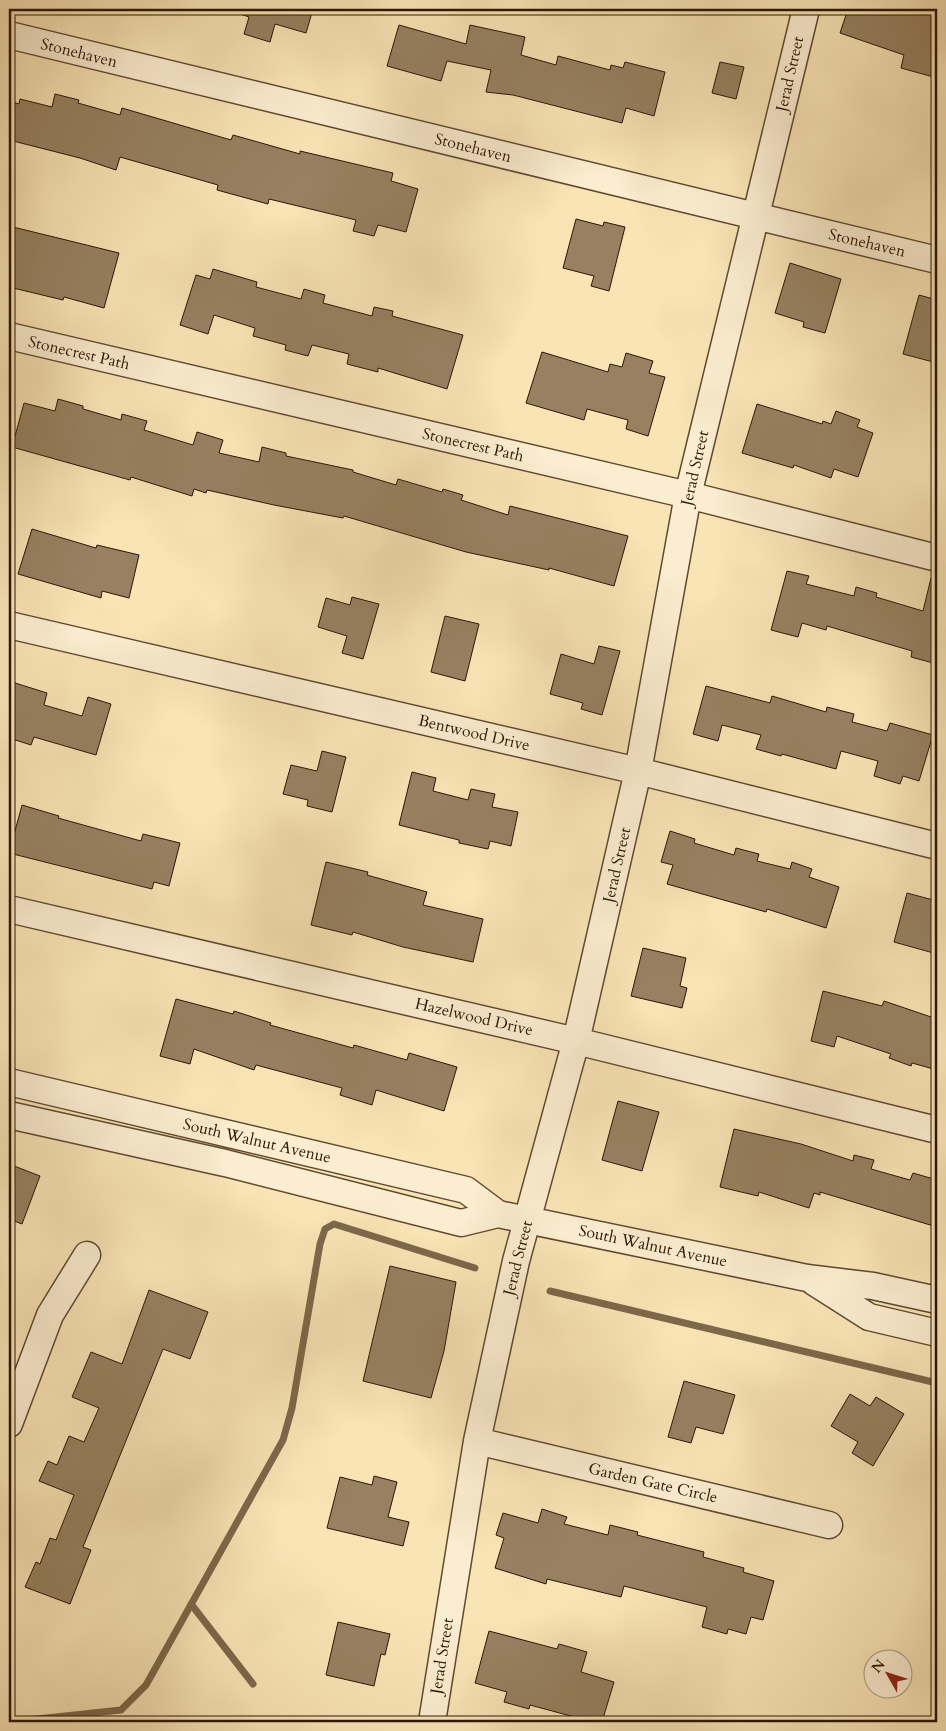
<svg xmlns="http://www.w3.org/2000/svg" width="946" height="1731" viewBox="0 0 946 1731" font-family="Cardo,serif">
<style>
.lines{fill:none;stroke-linecap:round;stroke-linejoin:round}
.stream{stroke:#7d684a;stroke-width:7}
.building{fill:#978161;stroke:#2c1604}
.minor-casing{stroke:#5f4a30;stroke-width:29}
.minor{stroke:#fbedd0;stroke-width:26}
.labels{text-anchor:middle;dominant-baseline:central;stroke-width:4;stroke-linejoin:round;paint-order:stroke}
.street-label{font-size:16px;fill:#2c1604;stroke:#fbedd0}
</style>
<rect width="100%" height="100%" fill="#f9e4b6"/>
<filter id="stains"><feTurbulence type="fractalNoise" baseFrequency=".004" numOctaves="4"/><feColorMatrix values="0 0 0 0 .2 0 0 0 0 .09 0 0 0 0 .02 0 0 0 .5 -.17"/></filter>
<radialGradient id="worn" r=".72"><stop offset=".6" stop-color="#630" stop-opacity="0"/><stop offset="1" stop-color="#630" stop-opacity=".3"/></radialGradient>
<g class="lines">
<path class="stream" d="M 550,1291 L 937,1383
M 191,1604 L 253,1684
M 9,1722 L 121,1710 L 146,1685 L 283,1440 L 292,1408 L 320,1244 L 325,1229 L 334,1224 L 475,1268"/>
</g>
<path class="building" d="M 240,9 L 313,9 L 306,33 L 275,24 L 270,42 L 244,34 L 249,17 L 240,14 Z
M 848,9 L 937,9 L 937,78 L 901,68 L 904,55 L 840,33 Z
M 399,25 L 466,44 L 470,25 L 525,37 L 521,55 L 556,65 L 558,56 L 610,70 L 611,65 L 623,68 L 625,62 L 665,72 L 654,116 L 626,108 L 622,123 L 513,95 L 486,92 L 491,70 L 447,61 L 441,81 L 387,66 Z
M 720,62 L 744,67 L 736,99 L 712,93 Z
M 55,94 L 79,100 L 78,103 L 120,115 L 122,108 L 231,140 L 233,135 L 300,154 L 300,151 L 393,173 L 391,181 L 418,189 L 406,232 L 378,225 L 374,236 L 353,231 L 356,220 L 269,199 L 268,204 L 217,190 L 218,185 L 120,157 L 116,170 L 80,158 L 9,140 L 9,101 L 19,104 L 20,99 L 52,107 Z
M 576,219 L 603,226 L 604,222 L 625,227 L 609,291 L 591,286 L 594,276 L 563,268 Z
M 9,226 L 119,253 L 104,308 L 64,297 L 63,300 L 9,287 Z
M 790,263 L 841,279 L 825,333 L 803,327 L 804,322 L 775,313 Z
M 213,269 L 257,282 L 256,287 L 301,299 L 304,289 L 325,295 L 323,303 L 372,316 L 374,307 L 393,311 L 392,316 L 463,335 L 447,389 L 378,368 L 378,372 L 347,364 L 349,354 L 312,345 L 308,356 L 285,350 L 286,345 L 253,336 L 255,328 L 214,315 L 208,334 L 180,325 L 196,275 L 210,279 Z
M 919,295 L 937,300 L 937,363 L 903,354 Z
M 542,352 L 608,372 L 610,364 L 622,367 L 626,353 L 653,361 L 649,373 L 665,377 L 648,436 L 626,429 L 628,420 L 587,409 L 584,420 L 526,403 Z
M 58,399 L 83,406 L 83,409 L 121,420 L 122,414 L 147,421 L 144,430 L 193,445 L 197,432 L 223,440 L 219,453 L 259,462 L 262,447 L 286,453 L 286,456 L 353,470 L 353,472 L 396,485 L 398,479 L 442,492 L 443,489 L 463,495 L 461,500 L 508,515 L 510,506 L 628,536 L 614,586 L 549,568 L 549,570 L 466,552 L 344,516 L 343,518 L 274,505 L 207,490 L 206,493 L 194,489 L 192,496 L 131,477 L 130,480 L 12,447 L 24,403 L 55,411 Z
M 757,404 L 822,424 L 823,421 L 831,424 L 836,411 L 860,420 L 857,427 L 873,433 L 858,477 L 834,469 L 831,478 L 794,465 L 793,468 L 742,453 Z
M 32,529 L 96,548 L 97,545 L 139,555 L 129,598 L 102,591 L 101,598 L 18,574 Z
M 787,571 L 809,576 L 806,584 L 854,596 L 856,587 L 877,593 L 876,597 L 923,611 L 931,578 L 937,579 L 937,664 L 911,657 L 912,651 L 827,626 L 826,630 L 802,623 L 798,637 L 771,630 Z
M 352,597 L 379,604 L 363,659 L 342,653 L 347,636 L 318,627 L 326,598 L 350,605 Z
M 445,616 L 479,624 L 465,681 L 431,672 Z
M 599,646 L 620,651 L 602,715 L 581,709 L 583,703 L 550,694 L 561,654 L 594,664 Z
M 12,682 L 47,693 L 44,705 L 82,716 L 88,697 L 111,704 L 96,755 L 34,737 L 31,745 L 9,738 L 9,693 Z
M 706,686 L 770,703 L 772,696 L 826,712 L 827,707 L 854,714 L 852,722 L 887,731 L 890,723 L 933,735 L 919,781 L 903,776 L 900,784 L 874,776 L 878,761 L 841,751 L 836,769 L 782,754 L 781,756 L 756,749 L 761,735 L 722,725 L 718,741 L 693,734 Z
M 322,751 L 346,757 L 332,812 L 307,806 L 308,800 L 283,794 L 291,765 L 317,771 Z
M 412,772 L 436,778 L 433,791 L 468,800 L 471,789 L 495,794 L 492,807 L 518,812 L 511,846 L 490,841 L 488,849 L 459,843 L 459,840 L 399,825 Z
M 22,805 L 59,816 L 58,818 L 141,841 L 143,834 L 180,843 L 169,886 L 154,882 L 152,889 L 9,853 Z
M 670,831 L 695,839 L 694,843 L 734,855 L 736,848 L 759,854 L 757,861 L 790,869 L 792,862 L 812,869 L 809,877 L 839,887 L 826,928 L 767,909 L 766,912 L 667,884 L 673,865 L 661,862 Z
M 326,862 L 368,872 L 367,875 L 427,892 L 423,905 L 483,919 L 473,962 L 403,947 L 353,932 L 352,935 L 311,925 Z
M 907,893 L 937,901 L 937,954 L 894,942 Z
M 643,948 L 686,958 L 680,986 L 687,988 L 682,1008 L 631,996 Z
M 823,991 L 882,1006 L 884,1001 L 937,1019 L 937,1070 L 912,1063 L 911,1066 L 889,1058 L 891,1054 L 837,1036 L 834,1047 L 811,1041 Z
M 176,999 L 233,1014 L 234,1011 L 271,1023 L 270,1025 L 353,1048 L 354,1045 L 407,1060 L 409,1053 L 457,1067 L 444,1111 L 376,1090 L 372,1105 L 340,1095 L 342,1088 L 256,1065 L 254,1070 L 194,1049 L 190,1064 L 160,1056 Z
M 618,1101 L 659,1112 L 642,1171 L 602,1160 Z
M 734,1129 L 801,1144 L 853,1161 L 854,1155 L 874,1160 L 871,1169 L 910,1180 L 913,1173 L 937,1180 L 937,1227 L 820,1192 L 820,1195 L 814,1193 L 809,1208 L 759,1192 L 758,1196 L 720,1187 Z
M 9,1164 L 40,1176 L 22,1224 L 9,1219 Z
M 390,1266 L 456,1282 L 444,1351 L 431,1398 L 363,1381 Z
M 149,1290 L 208,1312 L 190,1359 L 163,1349 L 83,1547 L 91,1550 L 70,1604 L 25,1587 L 36,1562 L 40,1564 L 50,1538 L 56,1540 L 74,1495 L 39,1481 L 48,1461 L 57,1465 L 69,1436 L 84,1442 L 99,1408 L 72,1397 L 91,1352 L 122,1364 Z
M 684,1381 L 735,1395 L 723,1434 L 696,1427 L 691,1443 L 668,1437 Z
M 850,1394 L 870,1406 L 876,1397 L 904,1414 L 873,1466 L 852,1453 L 858,1442 L 831,1426 Z
M 374,1476 L 397,1482 L 388,1517 L 409,1522 L 403,1546 L 327,1528 L 340,1477 L 372,1485 Z
M 542,1509 L 567,1517 L 564,1524 L 608,1535 L 610,1525 L 638,1532 L 637,1535 L 704,1552 L 703,1557 L 744,1568 L 743,1572 L 774,1581 L 763,1620 L 751,1617 L 746,1634 L 728,1629 L 727,1634 L 702,1627 L 707,1607 L 624,1586 L 621,1597 L 547,1579 L 546,1584 L 495,1568 L 504,1538 L 496,1535 L 503,1513 L 538,1523 Z
M 338,1622 L 390,1634 L 385,1655 L 381,1654 L 374,1686 L 326,1675 Z
M 489,1631 L 557,1649 L 559,1644 L 587,1652 L 581,1672 L 614,1682 L 602,1722 L 593,1722 L 530,1705 L 529,1709 L 504,1702 L 507,1692 L 475,1683 Z"/>
<g class="lines">
<g class="minor-casing">
<path id="minor" d="M 9,35 L 937,260
M 9,336 L 688,495 L 937,558
M 9,625 L 638,771 L 937,846
M 9,909 L 576,1041 L 937,1130
M 9,1082 L 466,1190 L 498,1214
M 9,1115 L 225,1163 L 461,1223 L 498,1214 L 807,1278 L 873,1286 L 937,1300
M 814,1282 L 869,1317 L 937,1333
M 9,1424 L 50,1315 L 87,1255
M 477,1441 L 829,1525
M 432,1722 L 477,1441 L 516,1261 L 576,1041 L 638,771 L 688,495 L 806,9"/>
</g>
<use href="#minor" class="minor"/>
</g>
<g class="labels">
<g class="street-label">
<text transform="translate(79 53) rotate(14)">Stonehaven</text>
<text transform="translate(790 74) rotate(-77)">Jerad Street</text>
<text transform="translate(473 148) rotate(14)">Stonehaven</text>
<text transform="translate(867 243) rotate(13)">Stonehaven</text>
<text transform="translate(79 353) rotate(13)">Stonecrest Path</text>
<text transform="translate(473 445) rotate(13)">Stonecrest Path</text>
<text transform="translate(695 468) rotate(-77)">Jerad Street</text>
<text transform="translate(474 733) rotate(13)">Bentwood Drive</text>
<text transform="translate(617 865) rotate(-77)">Jerad Street</text>
<text transform="translate(474 1017) rotate(13)">Hazelwood Drive</text>
<text transform="translate(257 1141) rotate(13)">South Walnut Avenue</text>
<text transform="translate(653 1246) rotate(12)">South Walnut Avenue</text>
<text transform="translate(518 1258) rotate(-76)">Jerad Street</text>
<text transform="translate(653 1483) rotate(13)">Garden Gate Circle</text>
<text transform="translate(442 1656) rotate(-81)">Jerad Street</text>
</g>
</g>
<rect width="946" height="1731" fill="none" stroke="#f9e4b6" stroke-width="30"/>
<rect x="10" y="10" width="926" height="1711" fill="none" stroke="#2c1604" stroke-width="2.5"/>
<rect x="15" y="15" width="916" height="1701" fill="none" stroke="#2c1604"/>
<g transform="translate(888 1674) rotate(309)"><circle r="24" fill="#fbedd0" stroke="#a8977e"/>
<path d="M0-4L9 19L0 12L-9 19Z" fill="#8f2418"/>
<text y="-8" font-size="14" font-weight="bold" text-anchor="middle" fill="#2c1604">N</text>
</g>
<rect width="100%" height="100%" filter="url(#stains)"/>
<rect width="100%" height="100%" fill="url(#worn)"/>
</svg>
